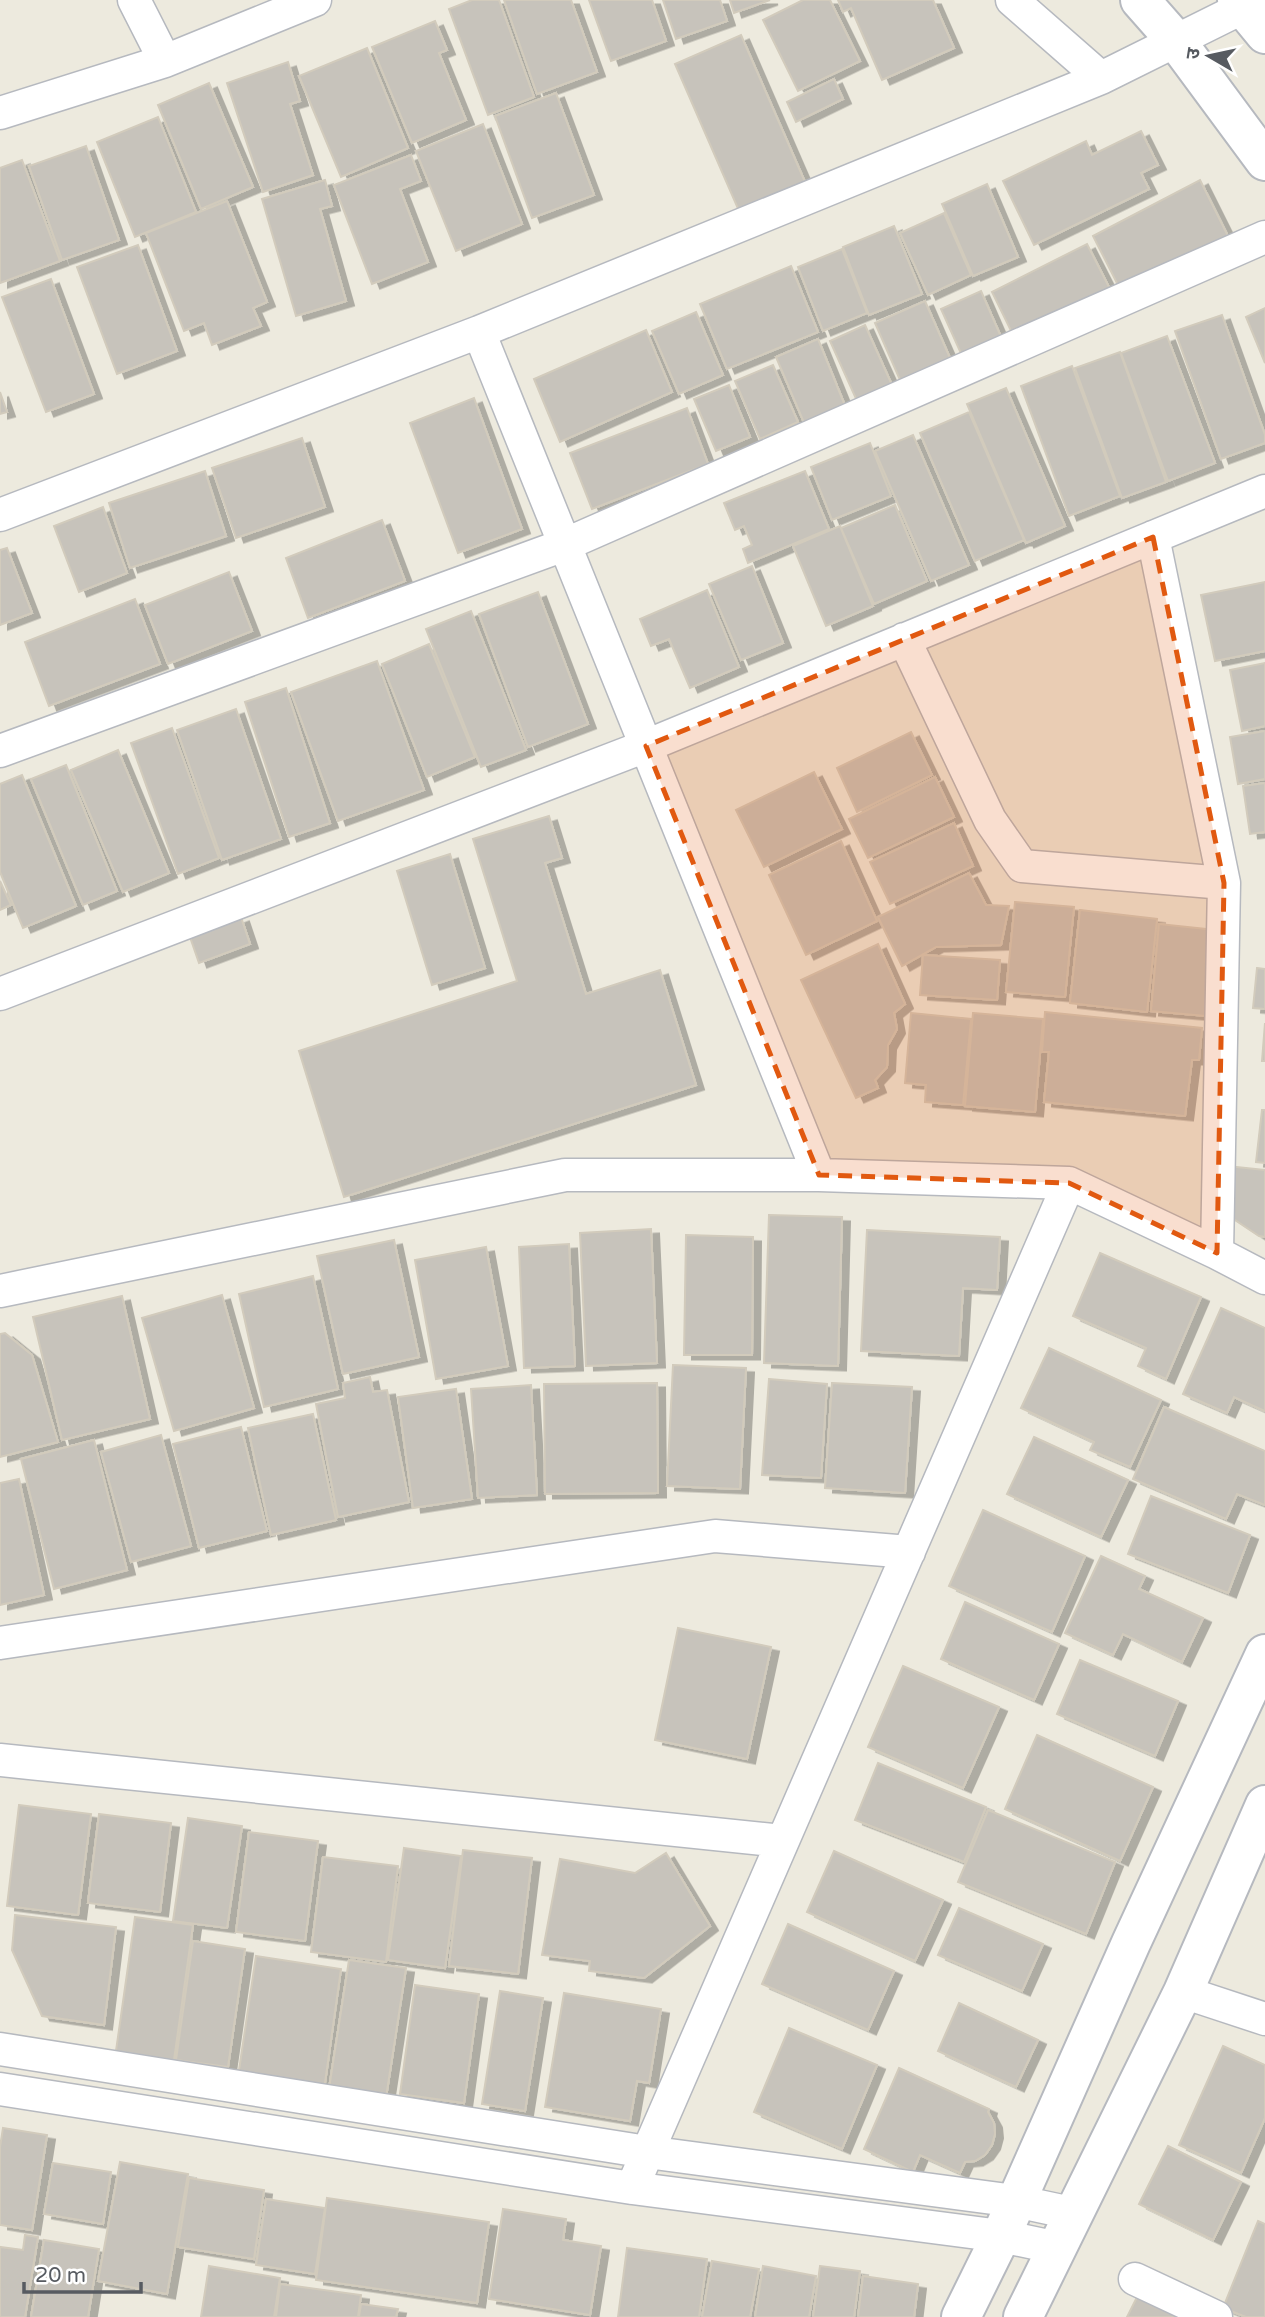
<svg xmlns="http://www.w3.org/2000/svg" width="1265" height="2317" viewBox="0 0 1265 2317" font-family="'Varela Round','Noto Sans Devanagari',sans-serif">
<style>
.building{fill:#c7c3bb;stroke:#d2cbbc;stroke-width:2;filter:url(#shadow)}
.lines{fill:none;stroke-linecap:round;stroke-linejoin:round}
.minor-casing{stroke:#b6b9bf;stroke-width:35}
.tertiary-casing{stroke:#b6b9bf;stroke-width:42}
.minor{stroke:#fff;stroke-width:32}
.tertiary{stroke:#fff;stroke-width:38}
.marked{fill:#e15910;fill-opacity:0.2;stroke:#e15910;stroke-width:5;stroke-dasharray:14 9;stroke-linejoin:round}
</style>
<defs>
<filter id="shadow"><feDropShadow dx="8" dy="4.5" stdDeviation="0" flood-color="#0004"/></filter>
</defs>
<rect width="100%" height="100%" fill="#edeade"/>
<path class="building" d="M 472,0 L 499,0 L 534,97 L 488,115 L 449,9 Z
M 504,0 L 571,0 L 597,72 L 537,94 Z
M 589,0 L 652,0 L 666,41 L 611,61 Z
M 663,0 L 720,0 L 727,21 L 676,39 Z
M 730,0 L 770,0 L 734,13 Z
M 803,0 L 830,0 L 860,61 L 798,91 L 763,20 Z
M 838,0 L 933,0 L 954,48 L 882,80 L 851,8 L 843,12 Z
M 435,21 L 447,50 L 439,53 L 466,120 L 412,143 L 372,47 Z
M 741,35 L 805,182 L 739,211 L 675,64 Z
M 367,48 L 408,148 L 341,177 L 299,76 Z
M 288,62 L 300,101 L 290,104 L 313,175 L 263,192 L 227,83 Z
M 834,79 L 843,99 L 796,122 L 787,102 Z
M 209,83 L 253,187 L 201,209 L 158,105 Z
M 556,93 L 594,195 L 532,218 L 495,116 Z
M 158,117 L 196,212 L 135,237 L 97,142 Z
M 483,124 L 522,224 L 456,251 L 416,151 Z
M 1141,131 L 1158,165 L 1141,173 L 1149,189 L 1034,245 L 1003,181 L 1086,141 L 1092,155 Z
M 86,146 L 119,240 L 62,260 L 29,166 Z
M 411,155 L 421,181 L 400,189 L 428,262 L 372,284 L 334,185 Z
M 22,160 L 60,261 L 0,283 L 0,168 Z
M 325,180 L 332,206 L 320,209 L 346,301 L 296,316 L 262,199 Z
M 1200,180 L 1229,238 L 1122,293 L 1093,236 Z
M 987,184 L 1018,257 L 973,276 L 942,204 Z
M 227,201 L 267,302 L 253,308 L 261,326 L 212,345 L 204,323 L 184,331 L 146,233 Z
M 944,213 L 971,275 L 928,295 L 900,233 Z
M 894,226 L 922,294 L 869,315 L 843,247 Z
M 1087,244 L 1110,289 L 1014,337 L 992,292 Z
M 138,245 L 177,351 L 117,374 L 77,267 Z
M 842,249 L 867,313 L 823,331 L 798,267 Z
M 791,266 L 818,332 L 727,369 L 700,304 Z
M 51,279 L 94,394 L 46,412 L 2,297 Z
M 981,291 L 1002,339 L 963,358 L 941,309 Z
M 925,301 L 950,358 L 900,380 L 875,323 Z
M 1265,308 L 1265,363 L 1246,317 Z
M 696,312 L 723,375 L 679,394 L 652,331 Z
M 1222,315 L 1265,435 L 1265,443 L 1221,459 L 1175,331 Z
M 865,325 L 892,385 L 857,401 L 830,341 Z
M 646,330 L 672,392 L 560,442 L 534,379 Z
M 1167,336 L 1215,463 L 1168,481 L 1121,353 Z
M 818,339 L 846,408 L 805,425 L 776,357 Z
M 1120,352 L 1166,482 L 1122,498 L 1075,368 Z
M 773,365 L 798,422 L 760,439 L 735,381 Z
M 1072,366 L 1120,496 L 1069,516 L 1021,386 Z
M 729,385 L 750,437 L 716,451 L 694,399 Z
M 1006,388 L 1065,526 L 1026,543 L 967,404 Z
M 0,392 L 7,412 L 0,414 Z
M 474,398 L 522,529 L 458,553 L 410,423 Z
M 687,408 L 708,464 L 592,509 L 570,453 Z
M 969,412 L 1024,540 L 975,561 L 920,433 Z
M 913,435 L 969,565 L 931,581 L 875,451 Z
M 302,438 L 325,507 L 236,538 L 212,468 Z
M 870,443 L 891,496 L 832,520 L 811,467 Z
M 205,471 L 226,536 L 130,568 L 109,503 Z
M 805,471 L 829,529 L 748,563 L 743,549 L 752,545 L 744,526 L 735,530 L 724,503 Z
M 895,505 L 927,581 L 874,604 L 841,528 Z
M 103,507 L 127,573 L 79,592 L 54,526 Z
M 382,520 L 405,581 L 308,618 L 286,558 Z
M 840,526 L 873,606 L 826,626 L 793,546 Z
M 7,548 L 32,613 L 0,625 L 0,550 Z
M 752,566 L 783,643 L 741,660 L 709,584 Z
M 229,572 L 252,631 L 168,664 L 145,605 Z
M 1265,582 L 1265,651 L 1215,661 L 1201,595 Z
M 707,590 L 739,667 L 690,688 L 669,639 L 651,646 L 640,619 Z
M 538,592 L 588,724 L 528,747 L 479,614 Z
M 135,599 L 160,664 L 49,706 L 25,642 Z
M 471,611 L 526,750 L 481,767 L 426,629 Z
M 429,644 L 475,757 L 427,777 L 382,664 Z
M 377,661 L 424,790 L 338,821 L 291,692 Z
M 1265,663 L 1265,726 L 1242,731 L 1230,670 Z
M 286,688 L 330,823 L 289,837 L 245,702 Z
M 236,709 L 281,839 L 222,860 L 177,730 Z
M 172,728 L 219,858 L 178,874 L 131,743 Z
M 1265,731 L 1265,779 L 1238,784 L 1230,737 Z
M 911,732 L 932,775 L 857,812 L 837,768 Z
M 118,750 L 169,873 L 123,892 L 71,770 Z
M 66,765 L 117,891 L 83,905 L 31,779 Z
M 814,772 L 842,829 L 764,867 L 736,810 Z
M 22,775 L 76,906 L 23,928 L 0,872 L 0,784 Z
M 935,777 L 954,817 L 868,858 L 849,819 Z
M 1265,783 L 1265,832 L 1250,834 L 1243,786 Z
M 549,816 L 562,858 L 545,863 L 586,994 L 660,970 L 696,1085 L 344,1197 L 299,1051 L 517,981 L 473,839 Z
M 954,823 L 973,866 L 890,904 L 870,862 Z
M 841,841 L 877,921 L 806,955 L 769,875 Z
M 450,854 L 485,968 L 432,985 L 397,871 Z
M 969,873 L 986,905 L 1009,906 L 1001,945 L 936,947 L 902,966 L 878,917 Z
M 0,881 L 11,905 L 0,910 Z
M 1015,902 L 1074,907 L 1065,997 L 1006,992 Z
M 1080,910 L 1157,919 L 1147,1012 L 1070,1003 Z
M 241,917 L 250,944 L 199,963 L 190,937 Z
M 1159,924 L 1215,930 L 1206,1016 L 1151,1011 Z
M 878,944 L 905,1004 L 894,1013 L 897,1029 L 888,1045 L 887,1067 L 875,1080 L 878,1088 L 856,1098 L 801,980 Z
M 923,955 L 1000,960 L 997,1000 L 920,995 Z
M 1257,968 L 1265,969 L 1265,1009 L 1253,1008 Z
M 1045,1012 L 1202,1028 L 1199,1060 L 1192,1060 L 1185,1116 L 1044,1102 L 1049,1052 L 1042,1052 Z
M 911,1013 L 971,1019 L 963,1105 L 925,1102 L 926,1085 L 905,1083 Z
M 973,1013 L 1043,1019 L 1035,1112 L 965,1106 Z
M 1265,1023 L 1265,1061 L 1262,1061 Z
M 1262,1110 L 1265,1110 L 1265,1163 L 1256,1162 Z
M 1227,1166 L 1265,1170 L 1265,1237 L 1259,1236 L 1223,1212 Z
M 769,1215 L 842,1217 L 838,1366 L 764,1363 Z
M 651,1229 L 657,1363 L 586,1366 L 580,1233 Z
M 867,1230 L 1000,1237 L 997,1290 L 963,1288 L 959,1356 L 861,1351 Z
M 686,1235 L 753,1237 L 752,1355 L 684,1355 Z
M 394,1240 L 419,1357 L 343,1374 L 317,1256 Z
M 569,1244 L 575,1366 L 524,1368 L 519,1247 Z
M 486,1247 L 508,1366 L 436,1379 L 415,1260 Z
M 1100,1253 L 1201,1297 L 1166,1379 L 1138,1366 L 1146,1348 L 1073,1316 Z
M 313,1276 L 338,1389 L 264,1407 L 239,1294 Z
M 222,1295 L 254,1408 L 174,1431 L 142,1318 Z
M 122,1296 L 150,1419 L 62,1440 L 33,1317 Z
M 1221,1308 L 1265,1328 L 1265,1411 L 1234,1397 L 1227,1413 L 1183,1394 Z
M 5,1333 L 32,1355 L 58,1442 L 0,1457 L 0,1334 Z
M 1049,1348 L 1161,1400 L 1130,1467 L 1090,1450 L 1094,1442 L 1021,1408 Z
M 673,1365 L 746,1368 L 740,1489 L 667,1486 Z
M 370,1377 L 373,1392 L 387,1390 L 409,1502 L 338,1517 L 316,1404 L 345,1398 L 343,1383 Z
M 769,1379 L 827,1384 L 821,1478 L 762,1475 Z
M 657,1383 L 658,1493 L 545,1494 L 544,1384 Z
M 832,1383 L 912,1387 L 905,1493 L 825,1488 Z
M 531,1385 L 537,1495 L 478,1498 L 471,1389 Z
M 456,1389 L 472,1499 L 413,1508 L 398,1397 Z
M 1164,1407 L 1265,1451 L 1265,1505 L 1237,1494 L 1226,1519 L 1133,1479 Z
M 313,1414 L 336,1520 L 271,1535 L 248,1428 Z
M 241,1427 L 267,1531 L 199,1548 L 173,1444 Z
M 161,1435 L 191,1546 L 131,1562 L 101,1452 Z
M 1034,1437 L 1128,1480 L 1101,1537 L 1007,1494 Z
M 94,1440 L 127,1570 L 54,1589 L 21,1459 Z
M 19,1479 L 44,1595 L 0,1605 L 0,1483 Z
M 1151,1496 L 1250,1535 L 1228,1593 L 1128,1554 Z
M 983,1510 L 1085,1556 L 1052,1632 L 949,1586 Z
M 1101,1556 L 1145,1576 L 1139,1589 L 1203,1618 L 1182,1662 L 1123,1634 L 1113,1655 L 1065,1633 Z
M 965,1602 L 1059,1644 L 1034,1700 L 941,1659 Z
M 678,1628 L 771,1647 L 747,1759 L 655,1740 Z
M 1080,1660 L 1178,1701 L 1155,1756 L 1057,1714 Z
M 903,1666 L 999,1707 L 963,1788 L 868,1747 Z
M 1037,1735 L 1153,1787 L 1120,1861 L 1005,1809 Z
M 878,1763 L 986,1807 L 964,1862 L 855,1820 Z
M 19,1805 L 91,1814 L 78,1915 L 7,1906 Z
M 988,1810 L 1115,1862 L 1086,1934 L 958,1882 Z
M 99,1814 L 171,1823 L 160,1912 L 88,1903 Z
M 188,1818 L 242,1826 L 227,1928 L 173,1921 Z
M 249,1832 L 318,1841 L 305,1941 L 236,1932 Z
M 404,1848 L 461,1856 L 445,1968 L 388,1960 Z
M 463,1850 L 532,1858 L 518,1974 L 449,1966 Z
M 834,1851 L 943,1900 L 915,1961 L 807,1912 Z
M 666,1853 L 710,1926 L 644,1978 L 589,1971 L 590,1961 L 542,1955 L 560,1859 L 635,1873 Z
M 323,1857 L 398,1866 L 386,1962 L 311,1952 Z
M 959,1908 L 1043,1944 L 1022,1991 L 938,1955 Z
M 15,1915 L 116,1927 L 104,2025 L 42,2016 L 12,1950 Z
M 135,1917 L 193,1925 L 174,2060 L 116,2051 Z
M 788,1924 L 894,1971 L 868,2030 L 762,1984 Z
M 193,1941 L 245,1949 L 228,2067 L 176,2060 Z
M 256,1956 L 341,1969 L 324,2090 L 238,2077 Z
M 349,1960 L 406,1968 L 385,2104 L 328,2095 Z
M 415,1985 L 479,1994 L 464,2103 L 400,2094 Z
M 500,1991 L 543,1998 L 525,2111 L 482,2104 Z
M 564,1993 L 661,2009 L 649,2083 L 637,2081 L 630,2121 L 545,2107 Z
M 959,2003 L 1038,2040 L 1016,2087 L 938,2051 Z
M 789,2028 L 877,2065 L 842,2149 L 754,2112 Z
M 1223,2046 L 1265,2065 L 1265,2118 L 1241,2173 L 1179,2145 Z
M 899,2068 L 989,2109 L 988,2112 L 994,2123 L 995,2134 L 992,2145 L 985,2155 L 975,2161 L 965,2162 L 960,2173 L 920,2155 L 913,2172 L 864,2149 Z
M 3,2128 L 47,2135 L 32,2230 L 0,2225 L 0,2147 Z
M 1168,2146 L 1241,2182 L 1213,2240 L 1139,2204 Z
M 120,2162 L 188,2174 L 167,2294 L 98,2281 Z
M 53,2163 L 111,2172 L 103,2224 L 44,2214 Z
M 189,2178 L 264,2190 L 254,2259 L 178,2247 Z
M 327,2198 L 489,2222 L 477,2303 L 316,2280 Z
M 266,2199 L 325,2208 L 315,2274 L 256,2265 Z
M 503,2209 L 566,2219 L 563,2240 L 601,2246 L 590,2315 L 489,2299 Z
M 1258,2221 L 1265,2224 L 1265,2317 L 1246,2317 L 1223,2308 Z
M 25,2235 L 38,2237 L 25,2317 L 0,2317 L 0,2247 L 23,2250 Z
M 44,2240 L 99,2249 L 88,2317 L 31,2317 Z
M 627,2248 L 707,2259 L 699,2317 L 618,2317 Z
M 712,2261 L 759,2269 L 750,2317 L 702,2317 Z
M 209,2266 L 280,2278 L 274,2317 L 201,2317 Z
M 763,2266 L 816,2276 L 809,2317 L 755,2317 Z
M 820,2266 L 860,2271 L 854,2317 L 813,2317 Z
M 863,2276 L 918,2284 L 914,2317 L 858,2317 Z
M 280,2284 L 361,2295 L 358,2317 L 276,2317 Z
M 1138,2295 L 1179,2317 L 1127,2317 Z
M 361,2304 L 398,2309 L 396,2317 L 359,2317 Z"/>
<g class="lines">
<g class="minor-casing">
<path id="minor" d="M 134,0 L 165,61
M 1012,0 L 1101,78
M 0,113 L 165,61 L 315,0
M 479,332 L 819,1175
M 0,515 L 479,332 L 1101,78 L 1258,0
M 1153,537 L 1224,883 L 1217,1253
M 904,639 L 990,820 L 1022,866 L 1224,883
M 0,751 L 564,545 L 1265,237
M 0,994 L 646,746 L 1265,491
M 0,1291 L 565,1175 L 819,1175 L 1069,1183 L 1217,1253 L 1265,1278
M 0,1643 L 715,1536 L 909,1552
M 0,1760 L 782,1841
M 1183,1992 L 1265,2019
M 0,2049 L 647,2152 L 1015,2201 L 1076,2214
M 0,2089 L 632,2188 L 1001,2236 L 1058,2248
M 632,2188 L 1069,1183
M 1135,2279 L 1216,2317"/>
</g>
<g class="tertiary-casing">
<path id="tertiary" d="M 1140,0 L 1177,42 L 1265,161
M 1237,0 L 1265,34
M 961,2317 L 1001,2236 L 1131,1943 L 1265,1654
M 1023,2317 L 1183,1992 L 1265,1805"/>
</g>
<use href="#minor" class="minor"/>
<use href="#tertiary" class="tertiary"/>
</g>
<path class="marked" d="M 1153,537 L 1224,883 L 1217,1253 L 1069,1183 L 819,1175 L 646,746 Z"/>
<g transform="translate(1209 56) rotate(279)" stroke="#ffffff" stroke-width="5" paint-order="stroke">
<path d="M0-5L12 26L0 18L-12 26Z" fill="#575b61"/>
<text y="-10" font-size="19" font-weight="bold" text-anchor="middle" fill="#575b61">उ</text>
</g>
<path d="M24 2282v10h117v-10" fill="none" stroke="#575b61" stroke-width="3.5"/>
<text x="35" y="2282" font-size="21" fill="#575b61" stroke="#ffffff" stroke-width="5" paint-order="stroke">20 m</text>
</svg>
